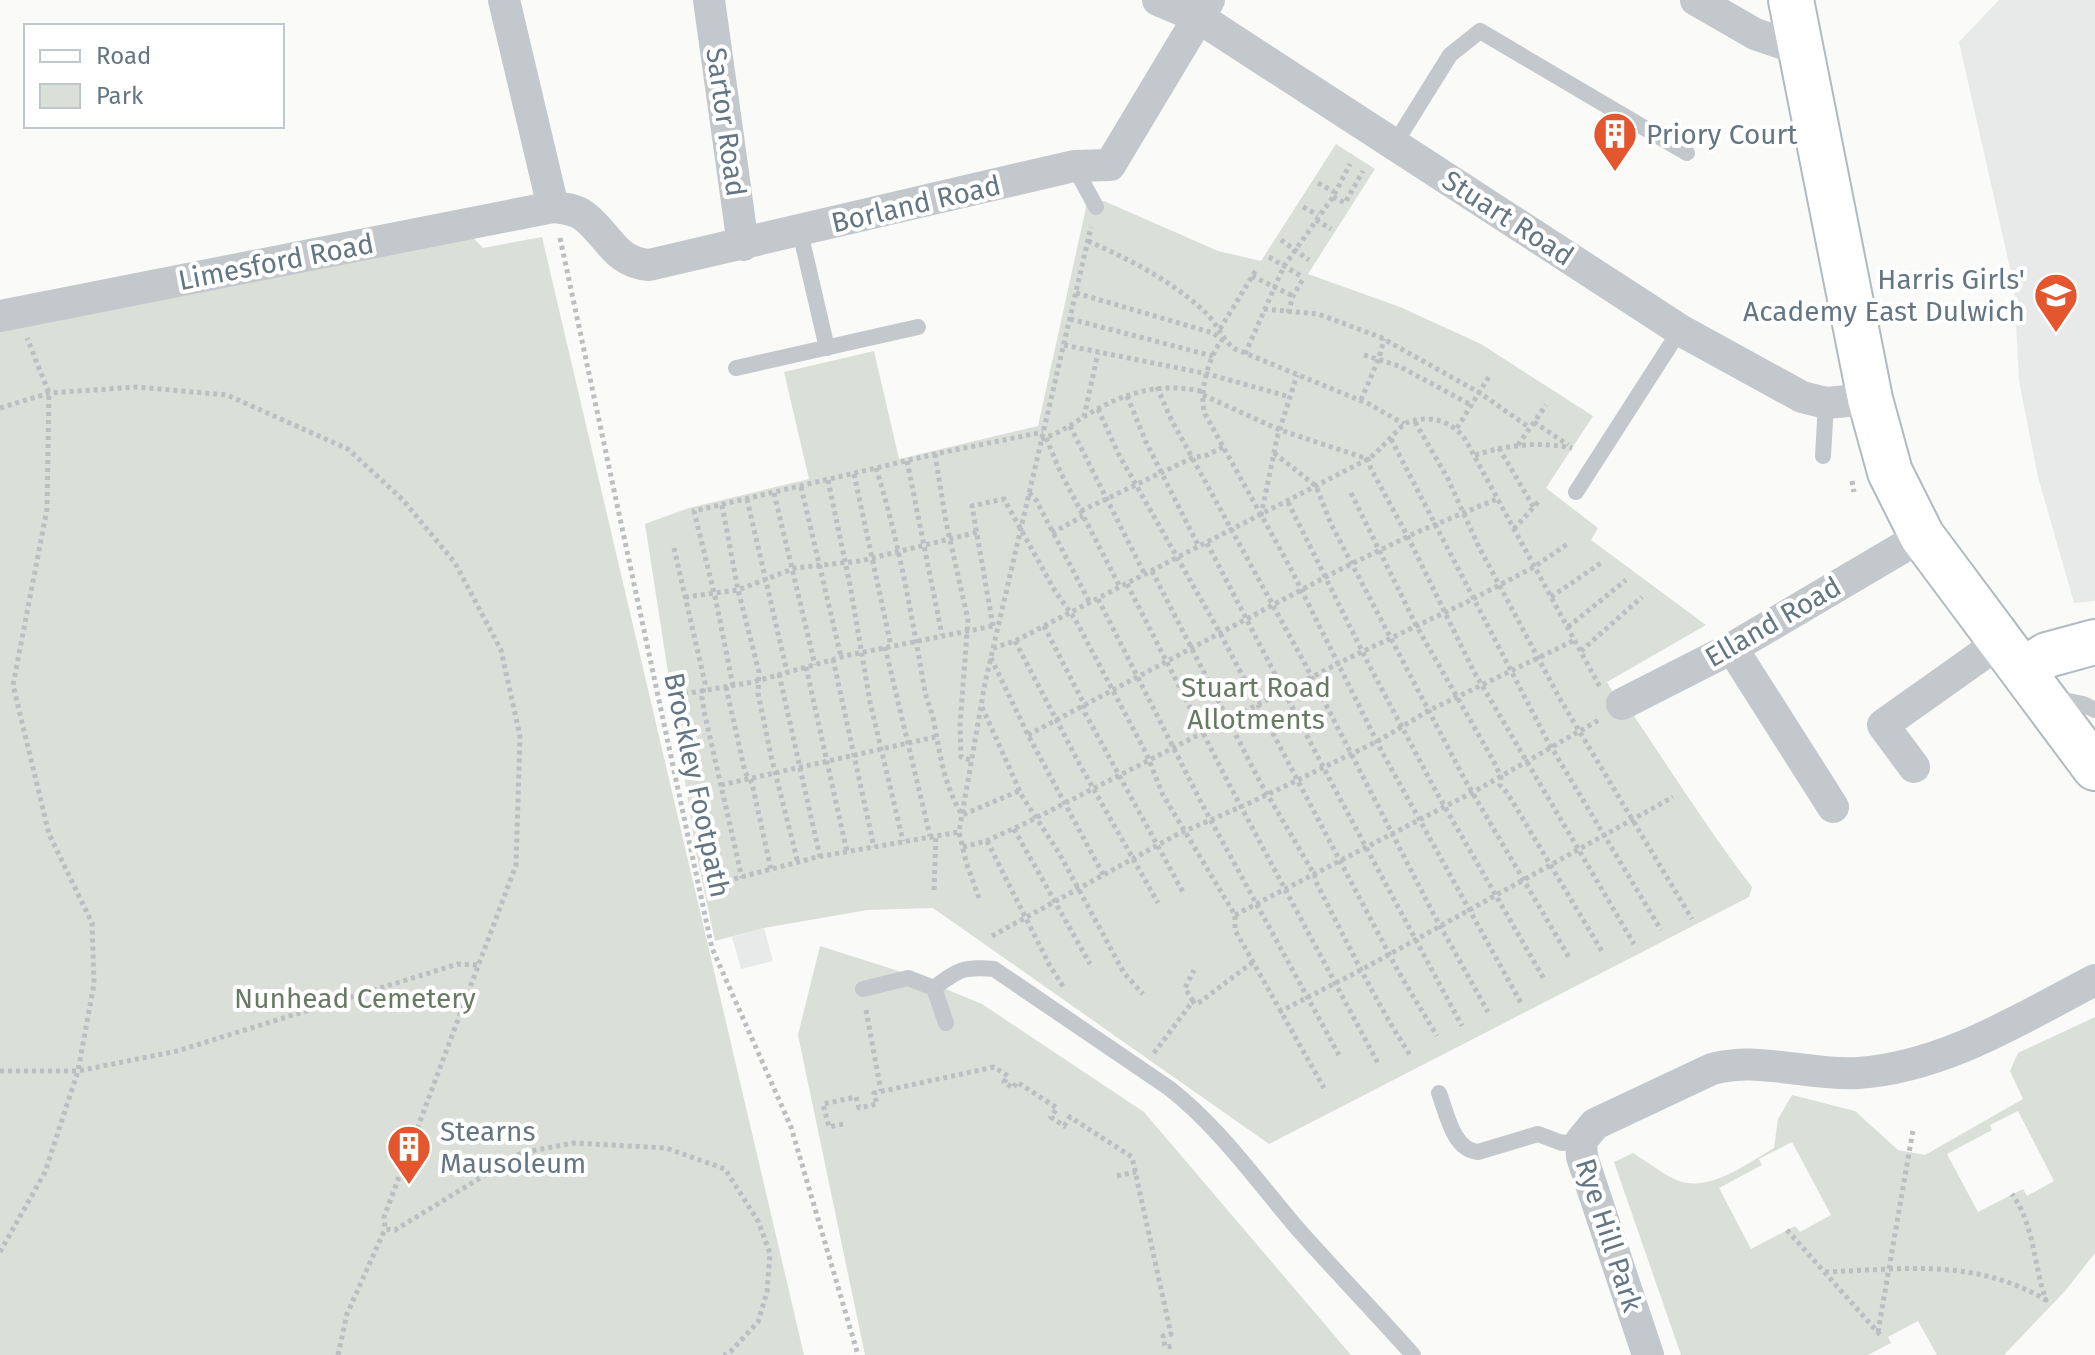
<svg xmlns="http://www.w3.org/2000/svg" width="2095" height="1355" viewBox="0 0 2095 1355" font-family="'Fira Sans',sans-serif">
<style>
.built{fill:#e8e9e9}
.green{fill:#dadfd7;fill-rule:evenodd}
.lines{fill:none;stroke-linecap:round;stroke-linejoin:round}
.secondary-casing{stroke:#b3babf;stroke-width:48}
.path{stroke:#bbbfc2;stroke-width:5;stroke-dasharray:4 4;stroke-linecap:butt}
.lane{stroke:#c3c8cc;stroke-width:16}
.street{stroke:#c3c8cc;stroke-width:32}
.secondary{stroke:#fff;stroke-width:44}
.labels{text-anchor:middle;dominant-baseline:central;stroke-width:8;stroke-linejoin:round;paint-order:stroke}
.street-label{font-size:28px;fill:#657683;stroke:#fff}
.poi-label{font-size:28px;fill:#657683;stroke:#fff;text-anchor:start}
.park-label{font-size:28px;fill:#687a64;stroke:#fff}
</style>
<rect width="100%" height="100%" fill="#fafaf8"/>
<path class="built" d="M 1999,0 L 2095,0 L 2095,601 L 2074,603 L 2038,477 L 2019,381 L 2014,286 L 1959,42 Z
M 764,928 L 773,961 L 741,969 L 732,937 Z"/>
<path class="green" d="M 1336,144 L 1375,169 L 1308,274 L 1400,307 L 1481,344 L 1593,416 L 1546,488 L 1598,528 L 1591,540 L 1706,625 L 1607,682 C 1614,696 1625,704 1634,716 C 1673,774 1710,832 1752,887 L 1749,897 L 1269,1144 L 933,908 L 867,910 L 764,928 L 715,941 L 696,852 L 645,524 L 689,508 L 809,479 L 784,372 L 874,351 L 899,459 L 1038,426 L 1087,203 L 1104,201 L 1218,251 L 1261,261 Z
M 461,225 L 483,248 L 542,237 L 804,1355 L 0,1355 L 0,323 Z
M 820,946 L 914,976 L 982,1004 L 1144,1112 L 1351,1355 L 865,1355 L 798,1035 Z
M 2095,1017 L 2095,1253 L 2065,1291 L 2004,1355 L 1937,1355 L 1918,1321 L 1888,1337 L 1891,1343 L 1868,1355 L 1681,1355 L 1614,1162 L 1633,1153 C 1648,1162 1666,1177 1682,1182 C 1713,1190 1748,1163 1774,1148 L 1778,1119 L 1792,1095 L 1855,1111 L 1898,1150 L 1925,1155 L 2023,1099 L 2010,1071 L 2018,1053 ZM 2018,1111 L 2054,1181 L 2027,1196 L 2023,1189 L 1978,1212 L 1947,1154 L 1992,1130 L 1990,1125 ZM 1792,1142 L 1831,1215 L 1800,1232 L 1795,1226 L 1751,1249 L 1719,1188 L 1762,1165 L 1759,1159 Z"/>
<g class="lines">
<g class="secondary-casing">
<path id="secondary" d="M 1791,0 L 1870,399 L 1890,472 L 1922,536 L 2095,768
M 2023,670 L 2047,655 L 2095,642"/>
</g>
<path class="path" d="M 1318,183 L 1334,192
M 1333,197 L 1345,203 L 1363,171
M 1303,207 L 1318,215
M 1316,220 L 1331,229
M 560,238 L 712,948 L 791,1127 L 858,1355
M 1281,240 L 1309,260
M 1088,241 C 1129,259 1172,281 1205,312 C 1218,324 1221,339 1235,349 L 1369,404 L 1404,424
M 1269,257 L 1301,276
M 1252,276 L 1293,296
M 1076,293 L 1213,333 L 1222,340 C 1209,356 1198,393 1205,414 L 1290,567 L 1382,752 L 1521,1003
M 1264,309 L 1318,314 L 1380,337 L 1480,393 L 1530,428
M 1288,313 L 1293,296 L 1303,279
M 1070,319 L 1213,356
M 1220,329 L 1256,270
M 1064,345 L 1208,374 L 1290,397
M 1245,354 L 1284,266 L 1333,197 L 1350,164
M 1364,355 L 1399,366 L 1473,406
M 1157,387 L 1171,419 L 1305,664 L 1433,913 L 1488,1012
M 1203,395 L 1280,430 L 1368,459 L 1371,469 L 1408,537 L 1473,670 L 1634,944
M 1127,396 L 1146,442 L 1199,547
M 1361,400 L 1379,358 L 1384,339
M 0,408 L 49,393 L 137,387 L 227,395 L 348,449 L 403,500 L 455,563 L 501,650 L 520,736 L 516,865 L 384,1217 L 385,1229 L 395,1230 L 521,1153 L 573,1143 L 666,1148 L 725,1169 L 758,1221 L 770,1253 L 767,1292 L 758,1322 L 731,1351 L 724,1355
M 1098,409 L 1118,453 L 1220,633 L 1398,971 L 1437,1036
M 1084,417 L 1098,353
M 1415,422 L 1447,477 L 1479,547 L 1560,699 L 1692,919
M 1534,422 L 1568,445
M 1070,426 L 1145,575
M 1457,428 L 1490,375
M 1046,438 L 1060,471 L 1120,587
M 1041,439 C 1058,434 1071,425 1085,416 C 1123,393 1160,381 1204,392
M 1391,439 L 1547,740 L 1661,930
M 1518,445 L 1546,405
M 1499,448 L 1534,508
M 1274,453 L 1316,486 L 1331,524 L 1465,780 L 1570,959
M 935,454 L 946,522 L 968,620 L 960,725 L 961,757 L 973,761
M 1475,455 C 1508,445 1539,441 1572,448
M 907,461 L 942,635
M 876,468 C 899,541 912,617 925,692 C 927,702 932,711 934,722 C 940,755 944,785 962,815 L 1019,791
M 854,474 L 891,646
M 828,480 L 850,585 L 870,702 L 903,841
M 1852,481 L 1854,492
M 801,487 L 841,657
M 774,493 L 815,665
M 1029,493 L 1036,500 L 1090,603
M 1351,493 L 1417,627 L 1493,760 L 1501,777 L 1500,785 L 1508,794 L 1603,953
M 747,499 L 787,672
M 1288,502 L 1369,665 L 1438,795 L 1544,979
M 722,505 L 738,590 L 759,672 L 758,693 L 771,756 L 798,863
M 1081,511 L 1192,458 L 1207,455 L 1223,447
M 1261,516 L 1277,438 L 1297,375
M 1514,529 L 1540,500
M 1052,533 L 1083,516
M 1207,543 L 1331,782 L 1462,1026
M 674,548 L 705,683 L 702,697 L 704,711 L 742,878
M 1152,571 L 1259,780 L 1314,874 L 1317,884 C 1347,942 1375,1001 1410,1055
M 1127,584 L 1231,788 L 1379,1065
M 685,597 L 738,590 L 795,568 L 860,561 L 978,532
M 1551,597 L 1604,561
M 1098,599 L 1203,806 L 1339,1055
M 993,626 L 972,506 L 1004,499 L 1055,591 L 1075,619 L 1146,753 L 1163,795 L 1235,915 L 1235,930 L 1324,1088
M 1044,626 L 1083,702 L 1085,713 L 1184,894
M 1568,627 L 1626,580
M 1015,641 L 1080,765 L 1158,903
M 885,647 L 930,836
M 993,648 L 1015,641 L 1368,459 C 1379,452 1400,426 1406,423 C 1428,414 1451,420 1465,439 L 1600,687
M 1581,651 L 1642,597
M 991,658 L 1028,735 L 1104,876
M 833,659 L 874,847
M 806,667 L 847,852
M 779,674 L 820,857
M 733,686 L 716,601 L 694,511 L 935,454 L 1043,432
M 726,687 L 745,772 L 752,783 L 771,870
M 684,694 L 753,682 L 849,655 L 993,626
M 982,707 L 1022,796 L 1059,853 L 1124,973 L 1143,994
M 1028,735 L 1335,572 L 1415,533 L 1497,499
M 721,785 L 935,737
M 1014,829 L 1090,964
M 987,841 L 1050,966 L 1064,988
M 963,847 L 986,841 L 1026,823 L 1349,658 L 1467,602 L 1534,567 L 1569,543
M 711,885 L 817,857 L 959,832
M 934,890 L 936,835
M 979,898 L 966,862 L 959,832 L 985,683 L 1091,227
M 1235,915 L 1477,790 L 1599,720
M 992,936 L 1178,834 L 1252,802 L 1378,741 L 1428,711 L 1575,640
M 1193,1001 L 1185,988 L 1194,970
M 866,1010 L 881,1091
M 1279,1012 L 1361,970 L 1673,797
M 1154,1053 L 1193,1001 L 1195,1004 L 1200,1002 L 1253,962
M 0,1071 L 78,1071 L 177,1051 L 458,964 L 480,965
M 843,1124 L 829,1127 L 823,1104 L 856,1097 L 859,1108 L 877,1104 L 874,1093 L 994,1067 L 1008,1076 L 1004,1082 L 1013,1088 L 1017,1082 L 1057,1108 L 1051,1117 L 1064,1126 L 1070,1117 L 1132,1157 L 1171,1334 L 1163,1336 L 1165,1347 L 1173,1346
M 1117,1176 L 1136,1172
M 1787,1230 L 1882,1337
M 0,1252 L 45,1172 L 78,1071 L 94,984 L 92,923 L 49,834 L 13,685 L 47,509 L 49,393 L 27,338
M 1825,1272 C 1905,1269 1974,1258 2046,1300 C 2033,1264 2035,1226 2012,1194
M 1878,1332 L 1913,1130
M 338,1355 L 347,1314 L 385,1229"/>
<path class="lane" d="M 1394,145 L 1450,55 L 1480,31 L 1687,153
M 1074,166 L 1096,207
M 800,232 L 827,348
M 736,368 L 918,327
M 1823,456 L 1826,403
M 1576,492 L 1680,330
M 2054,698 L 2083,704 L 2095,710
M 934,988 C 958,970 963,966 994,969 L 1169,1088 C 1219,1127 1256,1180 1297,1228 C 1335,1271 1375,1312 1413,1355
M 863,989 L 908,978 L 934,988 L 946,1023
M 1439,1093 C 1447,1114 1453,1150 1478,1152 L 1538,1134 L 1562,1143 L 1581,1141"/>
<path class="street" d="M 504,0 L 553,207
M 709,0 L 743,245
M 1158,0 L 1198,17 L 1680,330 L 1802,397 L 1826,403 L 1870,399
M 1696,0 L 1755,34 L 1802,50
M 0,316 L 553,207 C 563,208 575,209 584,216 C 608,234 615,263 649,265 L 1074,166 L 1110,165 L 1209,0
M 1732,648 L 1833,807
M 1622,704 L 1732,648 L 1922,536
M 1914,767 L 1883,725 L 2000,642
M 1648,1355 L 1582,1157 L 1581,1141 L 1595,1124 L 1712,1069 C 1761,1056 1808,1076 1858,1073 C 1944,1067 2020,1019 2095,980"/>
<use href="#secondary" class="secondary"/>
</g>
<defs>
<g id="building-pin" transform="scale(2.3)"><path d="M0 17L-7.5 6A9.5 9.5 0 1 1 7.5 6Z" fill="#e4572e" stroke="#fff"/><path d="M-4-6H4V6H1V3H-1V6H-4ZM-2.5-4.3h1.7v1.8h-1.7ZM.8-4.3h1.7v1.8H.8ZM-2.5-1h1.7V.8h-1.7ZM.8-1h1.7V.8H.8Z" fill="#fff"/></g>
<g id="school-pin" transform="scale(2.3)"><path d="M0 17L-7.5 6A9.5 9.5 0 1 1 7.5 6Z" fill="#e4572e" stroke="#fff"/><path d="M0-5L7-2L0 1L-7-2ZM-4 1L0 2.5L4 1V4Q0 6-4 4Z" fill="#fff"/></g>
</defs>
<g fill-rule="evenodd">
<use href="#building-pin" x="1615" y="134"/>
<use href="#school-pin" x="2056" y="295"/>
<use href="#building-pin" x="409" y="1147"/>
</g>
<g class="labels">
<g class="street-label">
<text transform="translate(726 122) rotate(82)">Sartor Road</text>
<text transform="translate(916 204) rotate(-13)">Borland Road</text>
<text transform="translate(1508 218) rotate(33)">Stuart Road</text>
<text transform="translate(276 262) rotate(-11)">Limesford Road</text>
<text transform="translate(1773 622) rotate(-30)">Elland Road</text>
<text transform="translate(697 785) rotate(78)">Brockley Footpath</text>
<text transform="translate(1609 1235) rotate(72)">Rye Hill Park</text>
</g>
<g class="poi-label">
<text x="1646" y="134">Priory Court</text>
<text x="2025" y="279" text-anchor="end">Harris Girls'<tspan x="2025" dy="32">Academy East Dulwich</tspan></text>
<text x="440" y="1131">Stearns<tspan x="440" dy="32">Mausoleum</tspan></text>
</g>
<g class="park-label">
<text x="1256" y="687">Stuart Road<tspan x="1256" dy="32">Allotments</tspan></text>
<text x="355" y="998">Nunhead Cemetery</text>
</g>
</g>
<rect x="24" y="24" width="260" height="104" fill="#ffffff" stroke="#c1c8cd" stroke-width="2"/>
<rect x="40" y="50" width="40" height="12" fill="#ffffff" stroke="#c1c8cd" stroke-width="2"/>
<text x="96" y="64" font-size="24" fill="#657683">Road</text>
<rect x="40" y="84" width="40" height="24" fill="#dadfd7" stroke="#c1c8cd" stroke-width="2"/>
<text x="96" y="104" font-size="24" fill="#657683">Park</text>
</svg>
